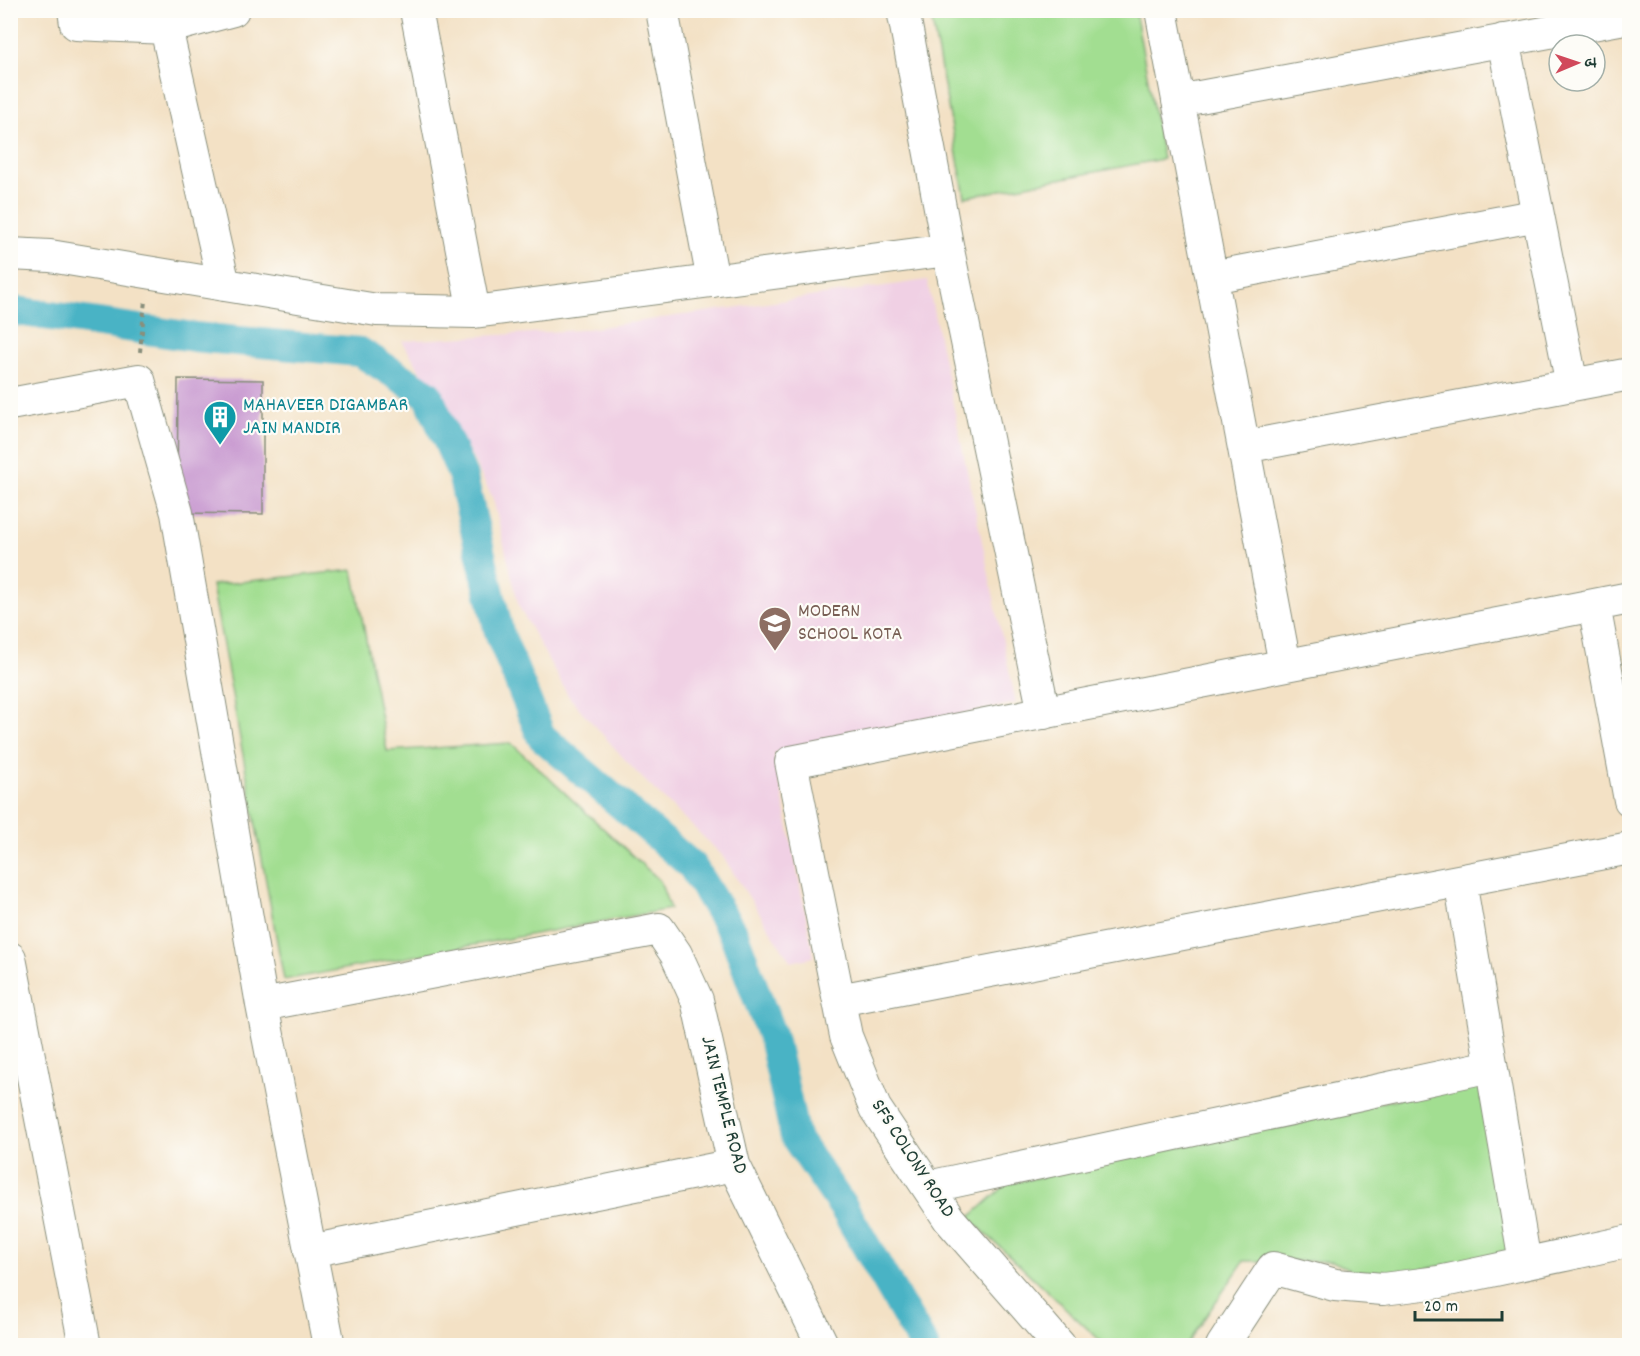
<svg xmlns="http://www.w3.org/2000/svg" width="1640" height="1356" viewBox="0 0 1640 1356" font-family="Dekko,'Playpen Sans Deva',sans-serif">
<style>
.built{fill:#f0d0e4}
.green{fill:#a2de91;stroke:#608e62;stroke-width:1.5}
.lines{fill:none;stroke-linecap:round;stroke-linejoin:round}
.canal{stroke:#48b3c5;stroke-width:30}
.building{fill:#c899d0}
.minor-casing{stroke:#898f7c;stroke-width:34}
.path{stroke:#898f7c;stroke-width:4;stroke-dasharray:4.5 4.5;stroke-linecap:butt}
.minor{stroke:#fff;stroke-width:32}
.labels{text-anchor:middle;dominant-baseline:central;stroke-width:4.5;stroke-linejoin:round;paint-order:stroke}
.culture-label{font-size:20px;fill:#0d838f;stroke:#fdfcf7;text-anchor:start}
.education-label{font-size:20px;fill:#785e54;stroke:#fdfcf7;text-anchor:start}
.street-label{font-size:20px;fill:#1f3d34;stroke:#fdfcf7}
</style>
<rect width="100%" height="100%" fill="#fdfcf7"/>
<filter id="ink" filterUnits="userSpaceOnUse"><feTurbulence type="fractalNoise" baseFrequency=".0167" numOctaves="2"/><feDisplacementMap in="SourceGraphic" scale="12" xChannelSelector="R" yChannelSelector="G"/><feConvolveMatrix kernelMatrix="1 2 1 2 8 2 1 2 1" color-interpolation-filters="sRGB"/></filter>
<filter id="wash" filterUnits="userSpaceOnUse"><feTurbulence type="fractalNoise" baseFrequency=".008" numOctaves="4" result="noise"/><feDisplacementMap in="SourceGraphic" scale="24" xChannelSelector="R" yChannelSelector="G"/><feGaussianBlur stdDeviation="1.35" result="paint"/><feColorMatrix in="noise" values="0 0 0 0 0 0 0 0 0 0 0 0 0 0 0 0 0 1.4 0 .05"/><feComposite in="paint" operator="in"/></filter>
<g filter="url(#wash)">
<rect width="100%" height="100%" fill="#f3e1c5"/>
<path class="built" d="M 927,280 L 1016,703 L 774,753 L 814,957 L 791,962 L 721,854 L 637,773 L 569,697 L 519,607 L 493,499 L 468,449 L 402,341 L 579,330 Z"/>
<path class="green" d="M 930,11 L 1135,11 L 1163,159 L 965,197 Z
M 353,570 L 387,751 L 511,743 L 660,881 L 670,909 L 284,980 L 212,585 Z
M 1479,1081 L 1511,1252 L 1399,1274 L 1353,1271 L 1332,1261 L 1244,1261 L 1186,1345 L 1105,1345 L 969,1218 L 1007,1184 Z"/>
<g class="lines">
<path class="canal" d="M 10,310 L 194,337 L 360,352 L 428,395 L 462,474 L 499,632 L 541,736 L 692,866 L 734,935 L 774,1042 L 795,1137 L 844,1208 L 924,1346"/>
</g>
<g id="blocks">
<path class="building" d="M 178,379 L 263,380 L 263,514 L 177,513 Z"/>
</g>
</g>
<g filter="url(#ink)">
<use href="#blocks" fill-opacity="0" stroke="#898f7c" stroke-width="1.5"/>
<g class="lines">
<g class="minor-casing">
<path id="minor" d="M 74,10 L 76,24 L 166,28 L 233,10
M 416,10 L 474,312
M 662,10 L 713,281
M 903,10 L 948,250 L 1044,713
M 1161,10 L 1285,665
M 166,28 L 224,285
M 1503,40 L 1572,385
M 1178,101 L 1630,17
M 10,254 L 50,256 L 377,310 L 474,312 L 948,250
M 1212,277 L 1538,215
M 10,404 L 139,380 L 177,513 L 262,1005 L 329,1346
M 1244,447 L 1630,374
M 1594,605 L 1630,800
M 1460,881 L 1525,1263
M 10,958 L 85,1346
M 839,1000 L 1630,848
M 262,1005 L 659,929 L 676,954 L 697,1000 L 734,1165 L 823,1346
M 928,1187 L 1491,1066
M 310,1251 L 734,1165
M 1060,1346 L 949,1219 L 875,1108 L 846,1036 L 791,762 L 1630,598
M 1222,1346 L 1273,1268 L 1335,1285 L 1383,1289 L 1439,1282 L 1630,1241"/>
</g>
<path class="path" d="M 140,352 L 145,300"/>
<use href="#minor" class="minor"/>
</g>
</g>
<defs>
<g id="building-pin" transform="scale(1.725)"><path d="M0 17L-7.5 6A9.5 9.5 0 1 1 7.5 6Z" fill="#0f9aa8" stroke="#fdfcf7"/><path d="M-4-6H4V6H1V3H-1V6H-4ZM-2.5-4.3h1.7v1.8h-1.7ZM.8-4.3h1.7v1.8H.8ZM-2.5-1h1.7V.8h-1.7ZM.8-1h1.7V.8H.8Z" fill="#fff"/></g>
<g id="school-pin" transform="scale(1.725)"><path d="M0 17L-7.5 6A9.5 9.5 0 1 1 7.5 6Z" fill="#8d6e63" stroke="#fdfcf7"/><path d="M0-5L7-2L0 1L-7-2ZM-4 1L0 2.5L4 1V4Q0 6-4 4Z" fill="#fff"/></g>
</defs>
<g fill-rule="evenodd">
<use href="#building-pin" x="220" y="417"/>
<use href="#school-pin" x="775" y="623"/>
</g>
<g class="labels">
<g class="culture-label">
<text x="243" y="406">MAHAVEER DIGAMBAR<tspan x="243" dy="23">JAIN MANDIR</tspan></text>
</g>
<g class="education-label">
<text x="798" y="612">MODERN<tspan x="798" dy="23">SCHOOL KOTA</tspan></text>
</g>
<g class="street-label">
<text transform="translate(723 1105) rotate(76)">JAIN TEMPLE ROAD</text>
<text transform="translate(912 1159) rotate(57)">SFS COLONY ROAD</text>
</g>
</g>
<rect width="1640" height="1356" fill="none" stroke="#fdfcf7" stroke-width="36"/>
<g transform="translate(1577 63) rotate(88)"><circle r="28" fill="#fdfcf7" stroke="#a4b0a9" stroke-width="1.5"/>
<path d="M0-4.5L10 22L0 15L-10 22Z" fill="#d1495b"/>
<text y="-9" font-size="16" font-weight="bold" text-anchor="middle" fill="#1f3d34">उ</text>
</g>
<path d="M1415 1311v9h87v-9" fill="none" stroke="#1f3d34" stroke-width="3"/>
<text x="1424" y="1311" font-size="18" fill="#1f3d34" stroke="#fdfcf7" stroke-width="4.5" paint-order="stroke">20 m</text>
</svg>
